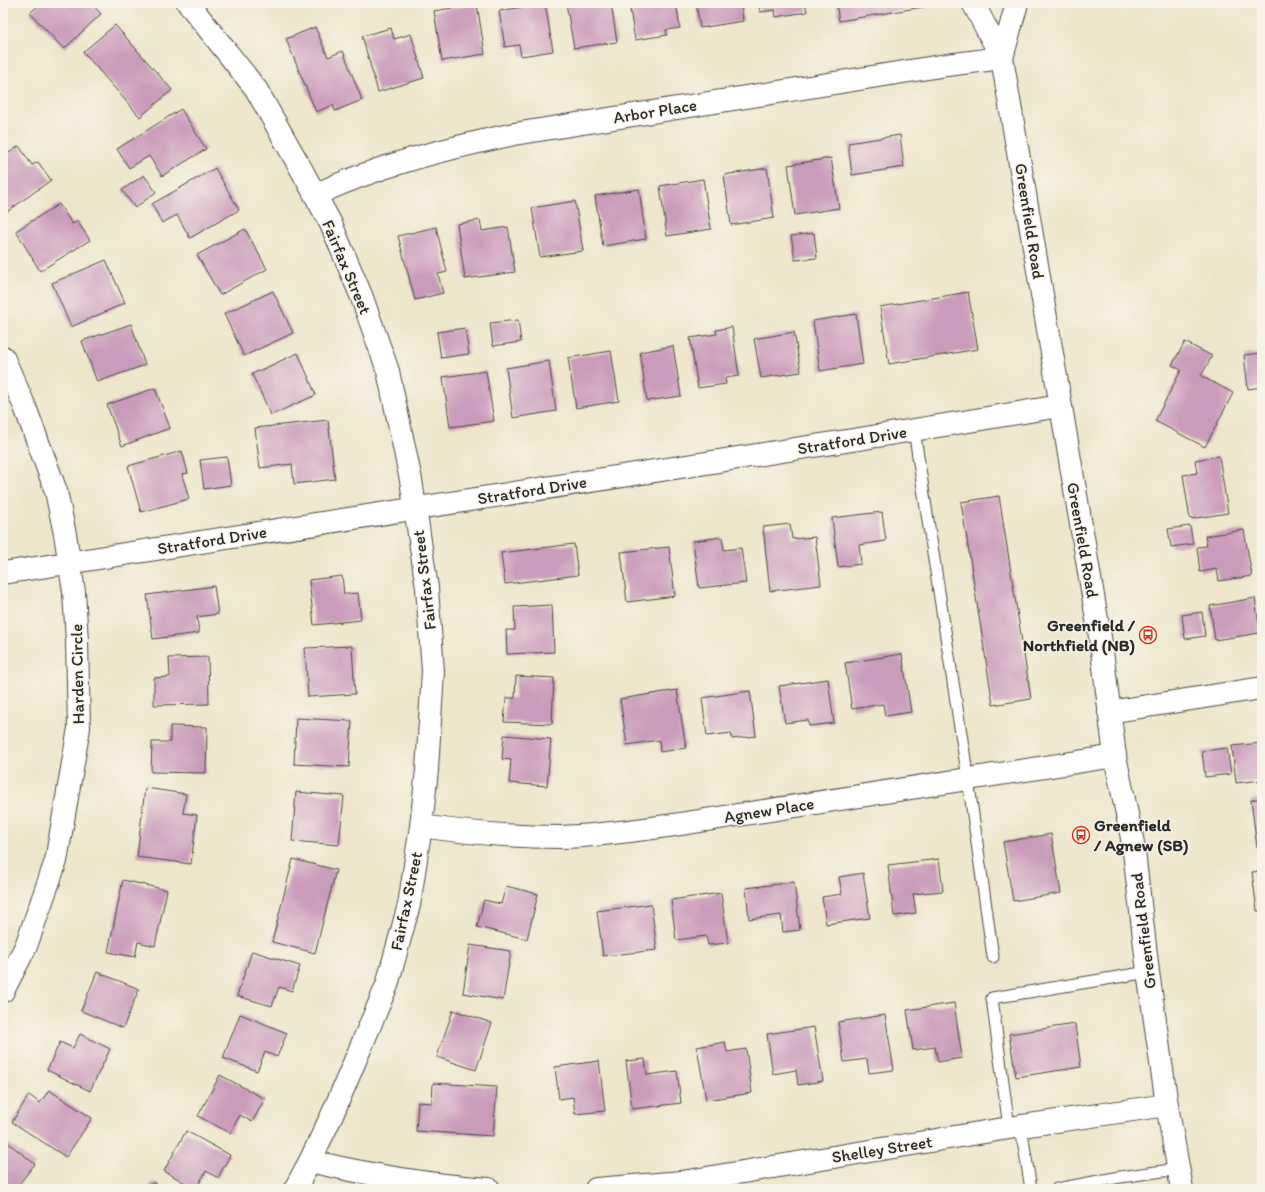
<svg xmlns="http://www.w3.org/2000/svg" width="1265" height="1192" viewBox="0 0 1265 1192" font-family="Itim,sans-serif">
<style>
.building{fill:#ca9cbb}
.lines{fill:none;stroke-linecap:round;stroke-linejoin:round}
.service-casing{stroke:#484743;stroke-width:13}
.minor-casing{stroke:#484743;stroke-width:24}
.secondary-casing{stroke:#484743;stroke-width:24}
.service{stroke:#fff;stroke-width:11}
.minor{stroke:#fff;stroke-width:22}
.secondary{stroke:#fff;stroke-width:22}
.labels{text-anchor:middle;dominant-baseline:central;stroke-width:3;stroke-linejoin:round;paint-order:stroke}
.street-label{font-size:17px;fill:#2b2b2b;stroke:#f7f3e8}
.poi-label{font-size:17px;font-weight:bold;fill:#2b2b2b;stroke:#f7f3e8;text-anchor:end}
</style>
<rect width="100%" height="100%" fill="#f7f3e8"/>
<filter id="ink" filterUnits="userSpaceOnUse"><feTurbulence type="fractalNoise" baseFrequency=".025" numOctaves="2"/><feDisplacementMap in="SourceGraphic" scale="8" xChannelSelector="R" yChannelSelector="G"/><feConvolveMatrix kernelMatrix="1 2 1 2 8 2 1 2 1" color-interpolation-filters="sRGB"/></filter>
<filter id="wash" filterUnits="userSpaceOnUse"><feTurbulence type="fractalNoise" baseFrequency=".012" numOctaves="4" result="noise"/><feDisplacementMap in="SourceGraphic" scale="16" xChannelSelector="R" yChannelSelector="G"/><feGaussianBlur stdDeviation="0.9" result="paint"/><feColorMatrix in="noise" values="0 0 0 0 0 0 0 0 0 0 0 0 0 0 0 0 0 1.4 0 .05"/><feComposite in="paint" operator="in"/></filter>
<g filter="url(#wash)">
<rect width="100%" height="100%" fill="#ede6ca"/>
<g id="blocks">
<path class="building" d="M 41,3 L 69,3 L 73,7 L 78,3 L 91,3 L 101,14 L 64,49 L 30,13 Z
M 545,3 L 553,51 L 521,56 L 519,45 L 505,47 L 499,11 Z
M 566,3 L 611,3 L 617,42 L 574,48 Z
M 629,3 L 676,3 L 680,28 L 666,30 L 667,35 L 635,40 Z
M 696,3 L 741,3 L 743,21 L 700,28 Z
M 759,3 L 805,3 L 807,12 L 776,17 L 775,10 L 760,12 Z
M 836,3 L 934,3 L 935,5 L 839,21 Z
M 477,4 L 485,54 L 442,61 L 434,11 Z
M 115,25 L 172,90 L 140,117 L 83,52 Z
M 315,27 L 328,57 L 343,51 L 362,100 L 335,111 L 333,105 L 316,112 L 286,39 Z
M 391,28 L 394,39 L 411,34 L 424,78 L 378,92 L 362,36 Z
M 181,109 L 206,149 L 162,176 L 149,156 L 129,168 L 117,149 Z
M 3,121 L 7,127 L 3,130 Z
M 900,135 L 904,167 L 852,175 L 848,143 Z
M 19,146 L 32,165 L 38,162 L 51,180 L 4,214 L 3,212 L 3,157 Z
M 831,158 L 839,208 L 795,215 L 788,165 Z
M 215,168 L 239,210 L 190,238 L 177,215 L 162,223 L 152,204 Z
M 767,168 L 774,218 L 731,225 L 724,175 Z
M 144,175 L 156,192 L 135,208 L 122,190 Z
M 703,179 L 711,229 L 667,236 L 660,186 Z
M 639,189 L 646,239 L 603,246 L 595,196 Z
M 575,201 L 583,251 L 540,257 L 532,208 Z
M 59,204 L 72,224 L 77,221 L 90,240 L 40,271 L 16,231 Z
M 480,220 L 482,231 L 508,227 L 515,272 L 465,279 L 457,224 Z
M 436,227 L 447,272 L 438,274 L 443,293 L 415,300 L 398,236 Z
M 245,229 L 267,269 L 220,295 L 197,255 Z
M 814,233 L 817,258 L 795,260 L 791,236 Z
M 106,260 L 125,303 L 71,327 L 52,283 Z
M 273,291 L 293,333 L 244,356 L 224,314 Z
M 968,292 L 978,349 L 889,364 L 880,307 Z
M 856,314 L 863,364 L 820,371 L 813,321 Z
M 518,320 L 521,342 L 493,346 L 490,323 Z
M 131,324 L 145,365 L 97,382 L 82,341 Z
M 732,327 L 739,376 L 725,378 L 726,384 L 698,388 L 690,338 L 717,334 L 716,330 Z
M 465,328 L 469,354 L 441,358 L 437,332 Z
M 794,332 L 801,372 L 761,378 L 754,339 Z
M 1185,342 L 1212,356 L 1201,376 L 1233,393 L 1205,447 L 1155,421 L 1181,370 L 1172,365 Z
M 673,346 L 681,396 L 647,401 L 640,352 Z
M 611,351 L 619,401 L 576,408 L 568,358 Z
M 298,353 L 316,395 L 271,415 L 252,374 Z
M 1262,353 L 1262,387 L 1248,389 L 1244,355 Z
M 549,361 L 556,411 L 513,418 L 506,368 Z
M 486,371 L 494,421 L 450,427 L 443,377 Z
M 155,388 L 170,428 L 122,446 L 107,405 Z
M 328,420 L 335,479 L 294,484 L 292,464 L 260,468 L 255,428 Z
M 182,451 L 188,473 L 182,474 L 189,499 L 141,512 L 128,466 Z
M 1219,456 L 1228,513 L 1190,519 L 1183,475 L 1197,473 L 1195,460 Z
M 227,457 L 231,485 L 204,489 L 200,460 Z
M 999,496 L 1031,699 L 993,705 L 961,502 Z
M 882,512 L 886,541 L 859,545 L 861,564 L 838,567 L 832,518 Z
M 790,524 L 792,539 L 815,537 L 821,585 L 770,591 L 763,527 Z
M 1190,526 L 1193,544 L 1171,547 L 1168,529 Z
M 1244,530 L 1252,576 L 1219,581 L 1217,569 L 1200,572 L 1197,547 L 1207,546 L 1205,536 Z
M 722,537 L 724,550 L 741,548 L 746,583 L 699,588 L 693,541 Z
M 574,544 L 578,575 L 505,584 L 501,553 Z
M 669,547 L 675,596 L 627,602 L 621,552 Z
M 342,576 L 344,594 L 358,593 L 361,620 L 314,625 L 309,580 Z
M 214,586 L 218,614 L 197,617 L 199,633 L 153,639 L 147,595 Z
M 1255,598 L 1260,633 L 1215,640 L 1210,606 Z
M 552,605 L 554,652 L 507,654 L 506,630 L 515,630 L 514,607 Z
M 1202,612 L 1205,636 L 1185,639 L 1182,615 Z
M 352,646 L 355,694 L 308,697 L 305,648 Z
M 902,654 L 911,712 L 885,716 L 883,704 L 852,709 L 845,663 Z
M 208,657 L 209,704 L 154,705 L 154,678 L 170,677 L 169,658 Z
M 516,676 L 554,678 L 552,724 L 504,722 L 506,698 L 515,698 Z
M 828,679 L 834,723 L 809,726 L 808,720 L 785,723 L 779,686 Z
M 677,690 L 686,748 L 660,752 L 659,740 L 627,745 L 620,699 Z
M 750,691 L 756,736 L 732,739 L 731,733 L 707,736 L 702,698 Z
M 296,718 L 352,721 L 349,767 L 294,764 Z
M 170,726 L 207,727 L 206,773 L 151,772 L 152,742 L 170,742 Z
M 504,735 L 551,739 L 547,786 L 509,783 L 511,760 L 502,759 Z
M 1262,743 L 1262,780 L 1236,783 L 1232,746 Z
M 1227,748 L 1231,774 L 1205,777 L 1202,751 Z
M 145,788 L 186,794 L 183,813 L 197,815 L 191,864 L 137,857 Z
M 296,792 L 344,796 L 339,845 L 292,841 Z
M 1262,798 L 1262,847 L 1257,847 L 1251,800 Z
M 1051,834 L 1061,893 L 1013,901 L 1003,842 Z
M 293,859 L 336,870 L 315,953 L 272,942 Z
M 939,859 L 943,891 L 913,894 L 916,913 L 894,916 L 888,865 Z
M 1262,871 L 1262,911 L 1257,911 L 1252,872 Z
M 863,873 L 870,918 L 826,924 L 822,897 L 842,894 L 839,877 Z
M 123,880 L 167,890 L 155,946 L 138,942 L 135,957 L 108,952 Z
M 794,882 L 800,930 L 783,932 L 781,915 L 749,919 L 746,888 Z
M 506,886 L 538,894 L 527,939 L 477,927 L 484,900 L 501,904 Z
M 721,893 L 728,943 L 708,945 L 706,936 L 676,940 L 671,900 Z
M 651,904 L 657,950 L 603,956 L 597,911 Z
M 470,945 L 511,951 L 503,1000 L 463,993 Z
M 252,951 L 300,966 L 292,991 L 279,987 L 272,1006 L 237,996 Z
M 97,972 L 139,989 L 123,1028 L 81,1011 Z
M 954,1003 L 962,1058 L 938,1062 L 935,1047 L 913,1050 L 907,1010 Z
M 453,1010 L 492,1023 L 476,1070 L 437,1057 Z
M 240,1014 L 287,1033 L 277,1057 L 265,1052 L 257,1071 L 223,1058 Z
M 885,1015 L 894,1070 L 869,1073 L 867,1059 L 844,1062 L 838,1022 Z
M 1075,1024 L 1081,1067 L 1016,1077 L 1009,1034 Z
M 814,1027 L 823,1081 L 798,1085 L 796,1070 L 773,1074 L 767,1034 Z
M 80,1034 L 110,1049 L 90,1091 L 47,1070 L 60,1042 L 73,1048 Z
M 725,1042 L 727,1052 L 746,1049 L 752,1093 L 706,1100 L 697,1047 Z
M 645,1059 L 647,1075 L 677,1071 L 681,1103 L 632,1109 L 626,1061 Z
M 599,1061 L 605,1111 L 575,1114 L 573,1097 L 559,1099 L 555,1067 Z
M 220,1075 L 265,1099 L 252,1122 L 240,1115 L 230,1133 L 198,1116 Z
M 433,1083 L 497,1087 L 493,1136 L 416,1131 L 418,1102 L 432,1103 Z
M 49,1090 L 92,1118 L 66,1157 L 12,1122 L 29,1095 L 40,1103 Z
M 186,1131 L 230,1155 L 218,1178 L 206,1171 L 196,1189 L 164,1171 Z
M 3,1139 L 35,1164 L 15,1189 L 3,1189 Z
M 153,1182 L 163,1189 L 148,1189 Z"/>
</g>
</g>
<g filter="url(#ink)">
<use href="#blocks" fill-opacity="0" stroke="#484743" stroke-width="1"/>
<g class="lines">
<g class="service-casing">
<path id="service" d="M 914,430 L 968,779 L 993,957
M 1021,1127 L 1031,1189
M 1009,1128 L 992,998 L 1148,972
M 1057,1189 L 1120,1177 L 1178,1169"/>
</g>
<g class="minor-casing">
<path id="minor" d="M 188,3 L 256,89 L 300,167 L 331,224 L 361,295 L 388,371 L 411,480 L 427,588 L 433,671 L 427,770 L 421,826 L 409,905 L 387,985 L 333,1113 L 310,1161 L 295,1189
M 315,195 C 378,165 446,149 514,134 L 947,65 L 1002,58
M 3,357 L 25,407 L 56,491 L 65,534 L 74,592 L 77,641 L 79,728 L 56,861 L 26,946 L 3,991
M 3,573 L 859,439 L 1060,406
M 1109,712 L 1262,688
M 421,826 C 468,833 514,837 561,837 C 599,836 637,830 674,825 L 1115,756
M 310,1161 C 369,1175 428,1185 489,1189
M 596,1189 L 682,1182 L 1009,1128 L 1167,1105"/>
</g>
<g class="secondary-casing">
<path id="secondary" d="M 973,3 L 1002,58 L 1101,643 L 1115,756 L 1133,843 L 1148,972 L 1167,1105 L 1182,1189
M 1002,58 L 1017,3"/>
</g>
<use href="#service" class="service"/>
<use href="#minor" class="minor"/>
<use href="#secondary" class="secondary"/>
</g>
</g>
<defs>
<g id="bus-ring" transform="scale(0.9)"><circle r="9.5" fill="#f7f3e8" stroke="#c8321e" stroke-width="1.5"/><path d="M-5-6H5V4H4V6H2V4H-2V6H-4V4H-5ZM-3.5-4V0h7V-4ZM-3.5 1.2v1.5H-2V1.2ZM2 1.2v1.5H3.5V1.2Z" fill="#c8321e"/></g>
</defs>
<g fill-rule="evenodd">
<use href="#bus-ring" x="1148" y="635"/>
<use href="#bus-ring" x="1081" y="835"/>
</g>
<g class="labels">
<g class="street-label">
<text transform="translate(655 111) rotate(-9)">Arbor Place</text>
<text transform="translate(1030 221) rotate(81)">Greenfield Road</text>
<text transform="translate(347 267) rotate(67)">Fairfax Street</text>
<text transform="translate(852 440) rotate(-9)">Stratford Drive</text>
<text transform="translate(532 490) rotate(-9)">Stratford Drive</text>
<text transform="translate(212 540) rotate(-9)">Stratford Drive</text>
<text transform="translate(1083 540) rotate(80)">Greenfield Road</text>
<text transform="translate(424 580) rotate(-97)">Fairfax Street</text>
<text transform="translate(77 674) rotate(-91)">Harden Circle</text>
<text transform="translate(769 810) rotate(-9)">Agnew Place</text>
<text transform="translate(406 901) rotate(-78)">Fairfax Street</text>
<text transform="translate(1143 931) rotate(-97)">Greenfield Road</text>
<text transform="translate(882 1149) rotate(-9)">Shelley Street</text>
</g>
<g class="poi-label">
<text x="1135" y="625">Greenfield /<tspan x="1135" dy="20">Northfield (NB)</tspan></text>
<text x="1094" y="825" text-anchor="start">Greenfield<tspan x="1094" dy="20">/ Agnew (SB)</tspan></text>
</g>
</g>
<rect width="1265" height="1192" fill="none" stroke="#f7f3e8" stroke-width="16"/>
</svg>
